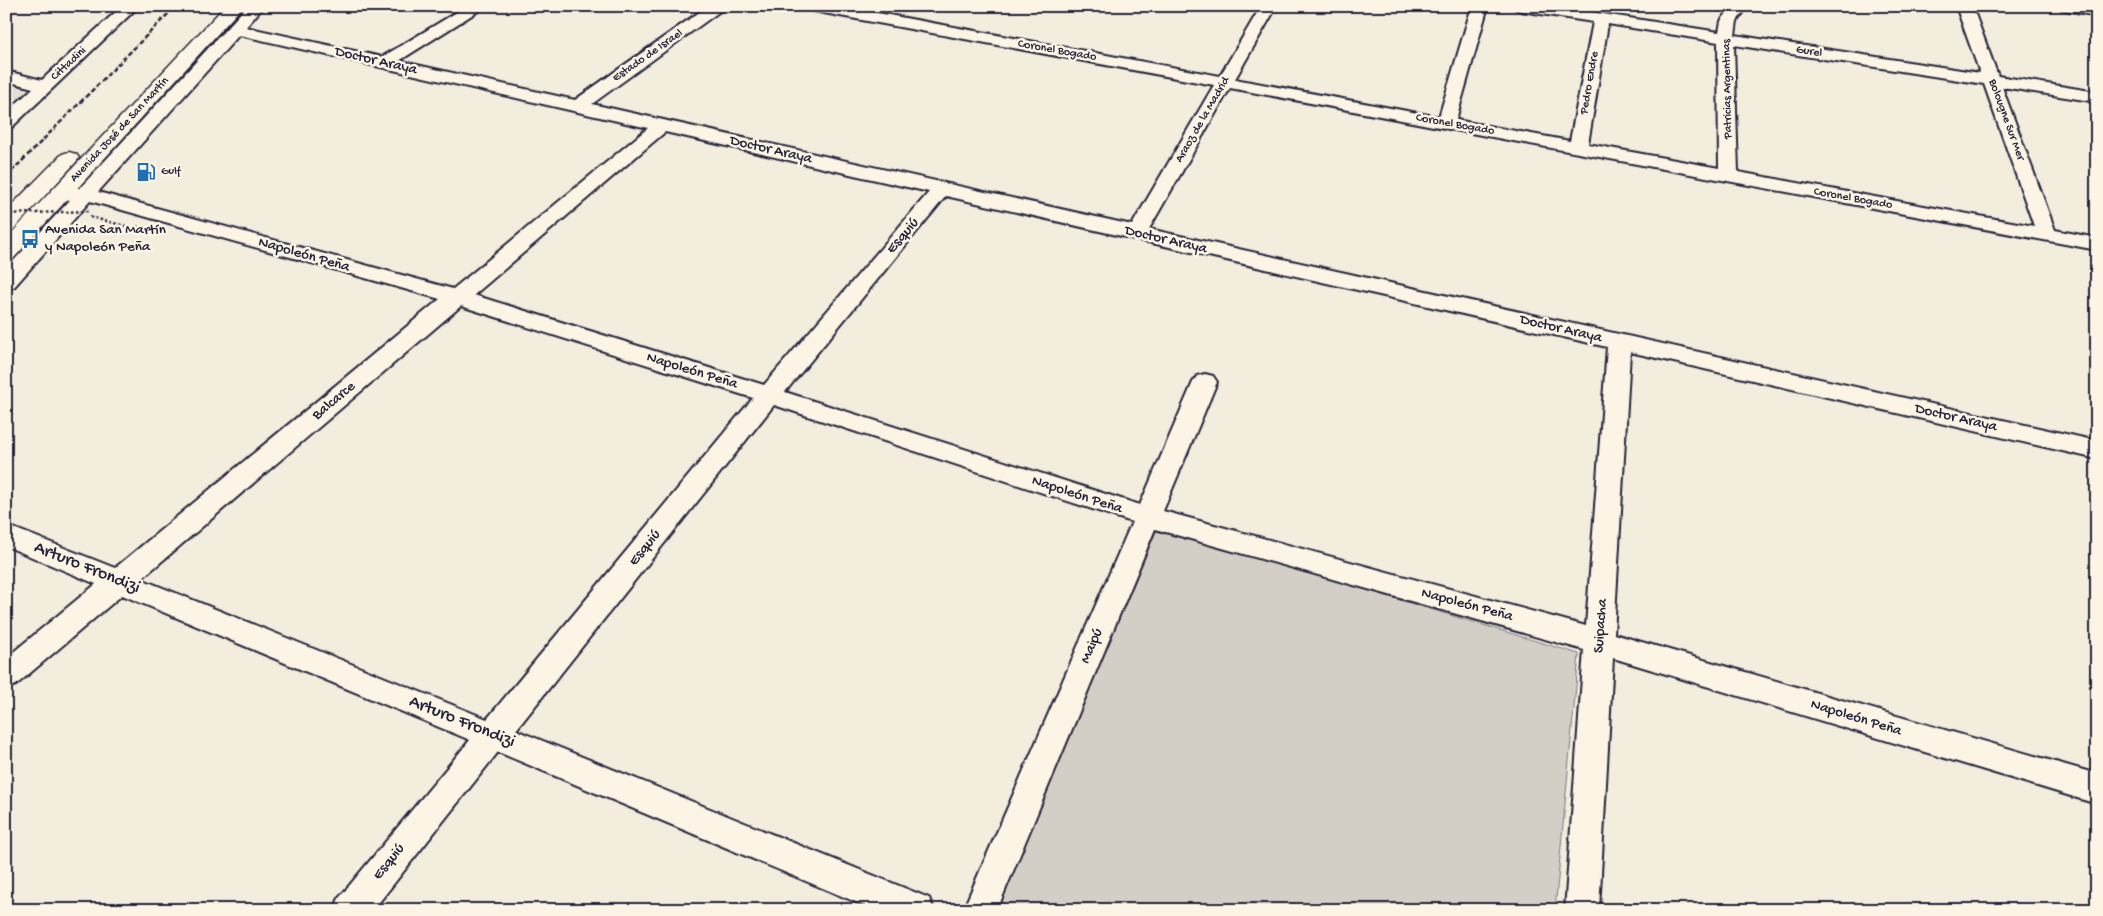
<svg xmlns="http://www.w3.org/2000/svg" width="2103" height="916" viewBox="0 0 2103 916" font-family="'Gochi Hand',sans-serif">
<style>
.built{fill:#e3ded2}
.green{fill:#d4cfc6;stroke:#7b7880}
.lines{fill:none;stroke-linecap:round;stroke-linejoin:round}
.street-casing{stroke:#22223b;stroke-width:4}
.primary-casing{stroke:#22223b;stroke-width:3}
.path-far1{stroke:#22223b;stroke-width:2.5;stroke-dasharray:2.5 2.5;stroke-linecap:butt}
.path{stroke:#22223b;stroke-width:3;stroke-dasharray:4 4;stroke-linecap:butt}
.street{fill:#fcf5e5;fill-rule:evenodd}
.primary{fill:#fcf5e5;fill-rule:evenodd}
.rail{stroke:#22223b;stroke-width:2.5;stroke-dasharray:5 2.5;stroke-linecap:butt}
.path-bridge{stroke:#22223b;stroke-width:2.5;stroke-dasharray:2.5 2.5;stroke-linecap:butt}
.labels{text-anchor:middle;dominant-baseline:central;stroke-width:5;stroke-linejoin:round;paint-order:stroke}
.far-street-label{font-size:12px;fill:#22223b;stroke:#fcf5e5}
.far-poi-label{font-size:12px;fill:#22223b;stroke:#fcf5e5;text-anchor:start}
.street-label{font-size:15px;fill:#22223b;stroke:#fcf5e5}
.poi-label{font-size:15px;fill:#22223b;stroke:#fcf5e5;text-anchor:start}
.near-street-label{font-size:18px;fill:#22223b;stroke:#fcf5e5}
</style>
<rect width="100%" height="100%" fill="#f3edde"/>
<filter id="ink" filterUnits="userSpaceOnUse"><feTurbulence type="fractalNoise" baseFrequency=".02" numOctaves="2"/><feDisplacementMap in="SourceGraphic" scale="10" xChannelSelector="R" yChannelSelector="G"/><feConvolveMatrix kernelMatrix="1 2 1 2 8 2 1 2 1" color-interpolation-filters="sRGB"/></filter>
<g filter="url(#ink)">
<path class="built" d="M 6,84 L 27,90 L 6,109 Z"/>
<path class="green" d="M 1158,527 L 1579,654 L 1555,910 L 1013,910 L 998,904 Z"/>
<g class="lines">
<g class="street-casing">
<path id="street" d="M 122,6 L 139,6 L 12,127 L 6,128 L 6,113 L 33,88 L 6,81 L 6,71 L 42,80 Z
M 247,6 L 264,6 L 246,27 L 382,57 L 467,6 L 486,6 L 399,61 L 575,100 L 708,6 L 727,6 L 592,104 L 1132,225 L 1214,85 L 813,11 L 808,9 L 805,6 L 840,6 L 1220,76 L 1261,6 L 1277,6 L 1235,79 L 1439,117 L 1472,6 L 1488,6 L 1456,120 L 1570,141 L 1593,22 L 1521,11 L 1516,9 L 1513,6 L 1552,6 L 1719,32 L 1721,21 L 1732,6 L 1748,6 L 1737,21 L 1735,35 L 1980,73 L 1956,6 L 1972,6 L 1998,76 L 2097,92 L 2097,102 L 2002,87 L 2055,230 L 2097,238 L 2097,250 L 1230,88 L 1149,229 L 2097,441 L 2097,459 L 1630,352 L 1614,634 L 2097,774 L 2097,804 L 1613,658 L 1599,910 L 1565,910 L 1584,650 L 1155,529 L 997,910 L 963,910 L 1132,522 L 774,405 L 516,730 L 929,898 L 934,910 L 875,910 L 498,752 L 373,910 L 334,910 L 339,898 L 470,740 L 122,595 L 16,685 L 6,688 L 6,658 L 96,584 L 6,546 L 6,525 L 115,568 L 440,299 L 90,201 L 14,287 L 6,288 L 6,269 L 70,200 L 54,198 L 51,194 L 54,190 L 80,188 ZM 1608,24 L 1718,42 L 1719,168 L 1588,144 ZM 239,35 L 648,128 L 453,289 L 98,192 ZM 1734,45 L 1984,84 L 2034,226 L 1738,172 ZM 665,132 L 929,192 L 764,385 L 474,295 ZM 946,196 L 1607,347 L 1586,626 L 1163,511 L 1217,382 L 1213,376 L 1205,374 L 1197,376 L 1193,382 L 1140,505 L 785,392 ZM 461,306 L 753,398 L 487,719 L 141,579 Z
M 2058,6 L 2097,6 L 2097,16 L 2061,9 Z"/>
</g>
<g class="primary-casing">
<path id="primary" d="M 225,6 L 243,6 L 14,258 L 6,260 L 6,239 Z
M 69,152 L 76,154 L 79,158 L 76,162 L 14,229 L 6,231 L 6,211 L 62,154 Z"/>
</g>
<path class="path-far1" d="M 90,217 L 133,228
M 137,228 L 139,226"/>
<path class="path" d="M 128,227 L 136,229 L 138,227"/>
<use href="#street" class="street"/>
<use href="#primary" class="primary"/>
<path class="rail" d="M 6,177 L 176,6"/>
<path class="path-bridge" d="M 6,214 L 91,211"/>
</g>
</g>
<defs>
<g id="fuel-bare" transform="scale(1.5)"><path d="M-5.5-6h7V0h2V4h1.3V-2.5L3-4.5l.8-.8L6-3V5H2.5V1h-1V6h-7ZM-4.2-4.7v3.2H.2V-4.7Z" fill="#1f6fb2" stroke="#fcf5e5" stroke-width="2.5" paint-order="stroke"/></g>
<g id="bus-bare" transform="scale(1.5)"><path d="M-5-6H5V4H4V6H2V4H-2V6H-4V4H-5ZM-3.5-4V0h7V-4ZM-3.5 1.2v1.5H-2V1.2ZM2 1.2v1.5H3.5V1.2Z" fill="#1f6fb2" stroke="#fcf5e5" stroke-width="2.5" paint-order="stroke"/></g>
</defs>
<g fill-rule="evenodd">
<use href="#fuel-bare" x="146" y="172"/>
<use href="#bus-bare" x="30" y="239"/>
</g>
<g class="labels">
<g class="far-street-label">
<text transform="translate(1057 51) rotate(10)">Coronel Bogado</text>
<text transform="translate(1809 52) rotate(9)">Gurel</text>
<text transform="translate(648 56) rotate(-35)">Estado de Israel</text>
<text transform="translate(69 64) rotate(-43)">Cittadini</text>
<text transform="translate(1590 83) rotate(-80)">Pedro Endre</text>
<text transform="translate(1728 89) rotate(-91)">Patricias Argentinas</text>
<text transform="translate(1203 120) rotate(-60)">Araoz de la Madrid</text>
<text transform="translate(2006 120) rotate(70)">Bolougne Sur Mer</text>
<text transform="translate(1455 125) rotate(10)">Coronel Bogado</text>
<text transform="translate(120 130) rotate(-47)">Avenida José de San Martín</text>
<text transform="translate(1853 199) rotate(10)">Coronel Bogado</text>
</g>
<g class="far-poi-label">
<text x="161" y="172">Gulf</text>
</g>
<g class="street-label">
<text transform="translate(376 61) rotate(13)">Doctor Araya</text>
<text transform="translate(771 150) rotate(13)">Doctor Araya</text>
<text transform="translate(903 236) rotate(-50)">Esquiú</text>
<text transform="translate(1166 240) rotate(13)">Doctor Araya</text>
<text transform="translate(304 255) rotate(16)">Napoleón Peña</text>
<text transform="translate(1561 329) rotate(13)">Doctor Araya</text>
<text transform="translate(692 371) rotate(17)">Napoleón Peña</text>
<text transform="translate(334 401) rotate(-40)">Balcarce</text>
<text transform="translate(1956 418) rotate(13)">Doctor Araya</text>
<text transform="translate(1077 495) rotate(18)">Napoleón Peña</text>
<text transform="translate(645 548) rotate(-51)">Esquiú</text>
<text transform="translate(1467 605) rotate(15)">Napoleón Peña</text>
<text transform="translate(1601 626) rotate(-86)">Suipacha</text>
<text transform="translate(1092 646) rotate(-67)">Maipú</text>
<text transform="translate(1856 718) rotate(17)">Napoleón Peña</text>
<text transform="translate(389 862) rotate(-51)">Esquiú</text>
</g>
<g class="poi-label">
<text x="45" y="230">Avenida San Martín<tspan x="45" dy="17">y Napoleón Peña</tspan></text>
</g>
<g class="near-street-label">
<text transform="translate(87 568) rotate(22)">Arturo Frondizi</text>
<text transform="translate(462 722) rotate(22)">Arturo Frondizi</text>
</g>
</g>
<rect width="2103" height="916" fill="none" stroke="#fcf5e5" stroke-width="25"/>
<rect x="12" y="12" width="2078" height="891" fill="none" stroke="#22223b" stroke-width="2" filter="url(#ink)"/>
</svg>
